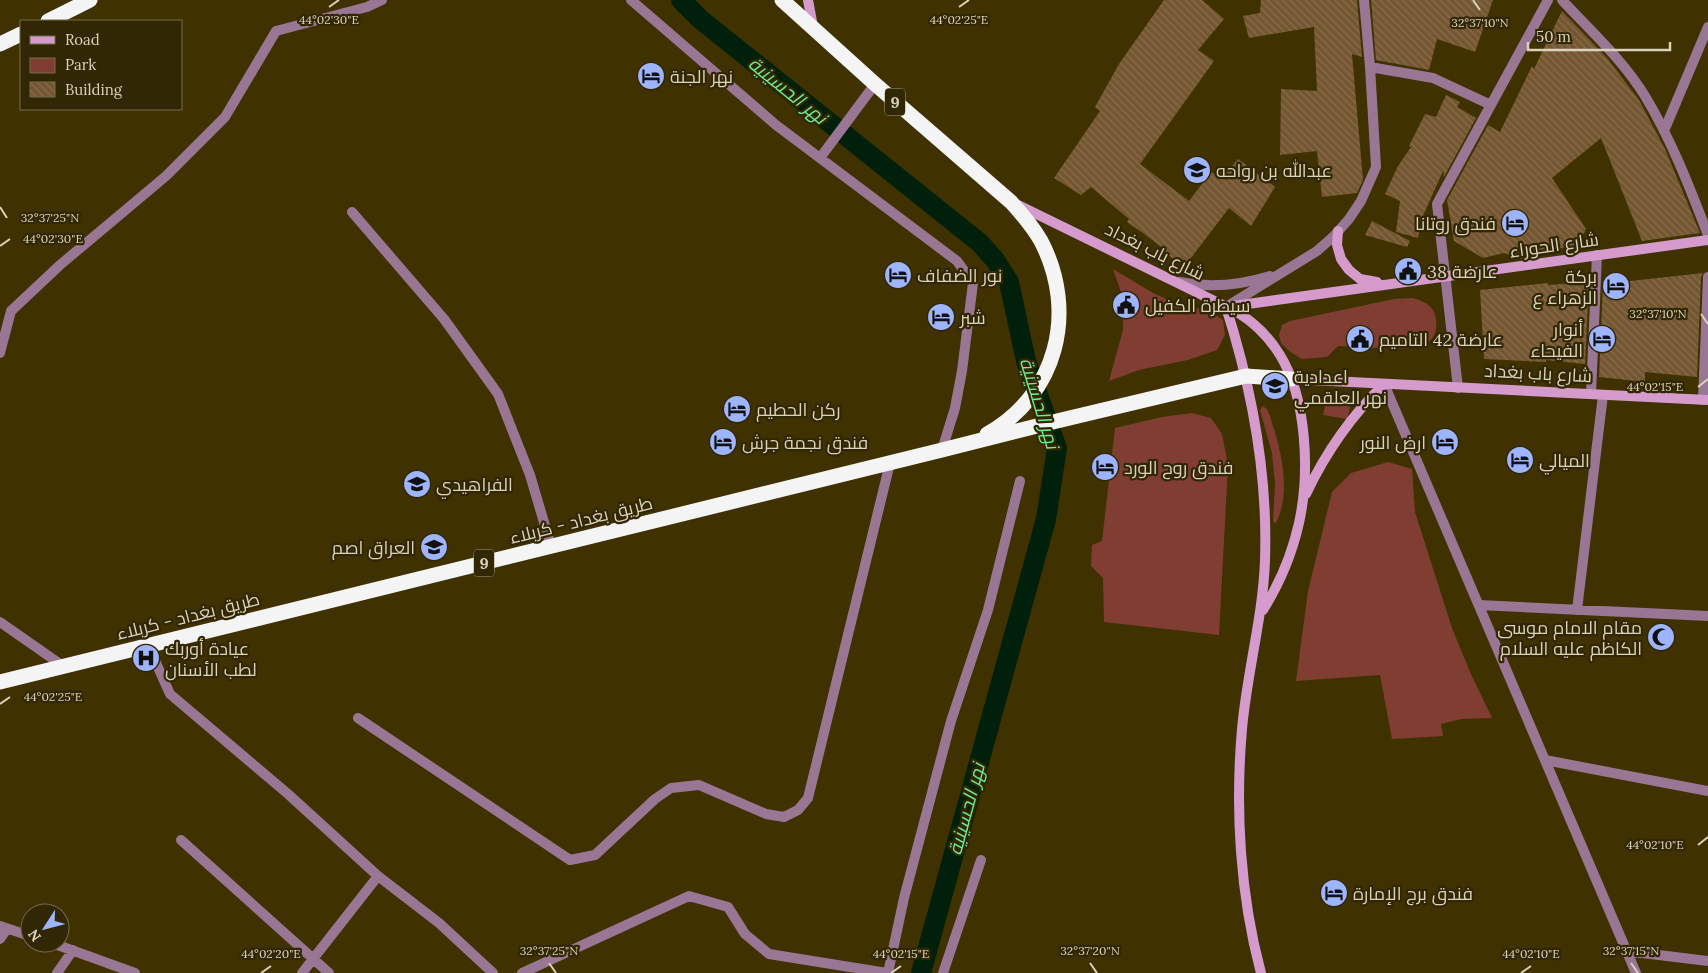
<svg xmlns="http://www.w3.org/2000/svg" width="1708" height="973" viewBox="0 0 1708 973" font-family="Lora,Cairo,serif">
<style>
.park{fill:#803e33}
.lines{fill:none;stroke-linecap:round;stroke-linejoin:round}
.canal{stroke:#01200b;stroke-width:20}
.building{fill:url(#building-back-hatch)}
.street{stroke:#9a7695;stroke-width:10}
.secondary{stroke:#d59bcd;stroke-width:10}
.highway{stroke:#f4f4f4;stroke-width:15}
.ticks{fill:none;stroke:#dad2ba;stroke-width:2}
.labels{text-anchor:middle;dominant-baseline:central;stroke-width:4.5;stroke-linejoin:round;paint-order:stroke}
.shield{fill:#322704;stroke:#a89f83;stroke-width:1}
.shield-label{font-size:16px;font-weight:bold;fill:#dad2ba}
.poi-label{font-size:18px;fill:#dad2ba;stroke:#322704;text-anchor:start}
.street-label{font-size:18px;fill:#dad2ba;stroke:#322704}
.water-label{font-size:19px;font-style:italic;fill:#6bec91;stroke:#322704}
.ticks-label{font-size:12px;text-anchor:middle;fill:#dad2ba;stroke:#322704;stroke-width:4.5;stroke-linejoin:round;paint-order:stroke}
</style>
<defs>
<pattern id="building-back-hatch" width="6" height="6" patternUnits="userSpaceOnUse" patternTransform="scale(1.25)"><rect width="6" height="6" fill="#745631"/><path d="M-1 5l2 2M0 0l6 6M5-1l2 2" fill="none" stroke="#876d4d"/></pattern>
</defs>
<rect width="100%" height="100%" fill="#3f3100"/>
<path class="park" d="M 1113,269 L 1153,293 L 1173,302 L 1209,311 L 1223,320 L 1225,335 L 1217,350 L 1188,360 L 1139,370 L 1109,381 L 1123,330 L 1122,295 Z
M 1413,298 C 1425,302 1435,306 1436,320 C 1440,353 1402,349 1381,348 C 1367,347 1352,347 1338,346 L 1327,357 L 1302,359 L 1289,351 L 1281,343 L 1279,335 L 1282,325 L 1290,321 L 1394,299 Z
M 1327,398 L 1351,404 L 1347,419 L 1323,415 Z
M 1263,406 C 1269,410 1270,416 1272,423 C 1282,453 1291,493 1276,523 L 1273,522 L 1275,483 L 1272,453 L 1260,410 Z
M 1192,413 L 1211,418 L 1222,434 L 1228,465 L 1219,635 L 1104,622 L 1103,578 L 1091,566 L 1092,545 L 1102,541 L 1115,428 L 1162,417 Z
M 1388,462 L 1412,469 L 1415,512 L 1452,628 L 1470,672 L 1492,718 L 1461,719 L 1441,724 L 1443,736 L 1392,739 L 1380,675 L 1296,681 L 1308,591 L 1332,492 L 1351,473 Z"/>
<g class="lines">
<path class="canal" d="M 681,0 L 700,19 L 980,243 L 995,260 L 1009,282 L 1026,361 L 1057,448 L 1046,519 L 921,973"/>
</g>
<path class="building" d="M 1164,0 L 1202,0 L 1224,19 L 1198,50 L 1214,61 L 1140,164 L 1189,201 L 1211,172 L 1217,175 L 1221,168 L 1226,173 L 1238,159 L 1275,187 L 1251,226 L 1229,208 L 1184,267 L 1163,251 L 1164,249 L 1143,233 L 1127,222 L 1129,219 L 1091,187 L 1081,195 L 1054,178 L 1100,111 L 1095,107 L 1119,64 Z
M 1261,0 L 1357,0 L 1362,57 L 1352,54 L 1363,180 L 1357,193 L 1322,197 L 1317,151 L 1280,155 L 1281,89 L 1317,91 L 1314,27 L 1249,38 L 1243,16 L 1260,13 Z
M 1371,0 L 1493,0 L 1475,52 L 1437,39 L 1429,70 L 1376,60 Z
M 1562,11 L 1607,58 L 1639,100 L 1665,149 L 1700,233 L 1642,241 L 1601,138 L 1552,178 L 1586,229 L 1577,246 L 1534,252 L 1522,259 L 1504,253 L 1483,258 L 1454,241 L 1447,200 L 1488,125 L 1500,132 L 1532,66 L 1534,69 Z
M 1446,95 L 1460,102 L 1457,107 L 1476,118 L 1444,177 L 1443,171 L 1422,218 L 1418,238 L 1396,232 L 1400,201 L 1385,194 L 1398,166 L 1411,147 L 1409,146 L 1425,114 L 1436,117 Z
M 1372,221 L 1410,241 L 1407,247 L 1365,235 Z
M 1703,273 L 1701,277 L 1697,377 L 1645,372 L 1645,382 L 1599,377 L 1603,284 Z
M 1589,282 L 1585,364 L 1546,360 L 1546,362 L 1484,359 L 1480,290 L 1548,283 L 1548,285 Z"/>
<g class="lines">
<path class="street" d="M 631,0 L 776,125 L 957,261 L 973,283 L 962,371 L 955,408 L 942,450
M 1562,0 C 1590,30 1623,60 1645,96 C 1671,139 1690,188 1708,235
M 1370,67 L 1433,78 L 1491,105
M 1664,131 L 1708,27
M 820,158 L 875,84
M 352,212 L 444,319 L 498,394 L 530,475 L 551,546
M 1179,282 C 1209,288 1241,285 1270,276
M 1226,307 L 1317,251 L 1334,236 L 1349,219 L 1361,201 L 1376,167 L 1370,67 L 1364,0
M 0,353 L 11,311 L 60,265 L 166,176 L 225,117 L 276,31 L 367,7 L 382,0
M 1384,384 L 1636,973
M 1458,388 L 1437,204 L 1548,0
M 1591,394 L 1597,255
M 1703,400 L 1708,277
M 1479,605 L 1708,616
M 1577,610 L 1603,395
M 0,622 L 63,666
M 148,645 L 170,694 L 288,794 L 378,876 L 439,923 L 493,973
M 358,718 L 570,860 L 595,855 L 655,799 L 671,788 L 699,785 L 766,814 L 784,817 L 798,810 L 808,798 L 890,463
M 1545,760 L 1708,791
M 181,840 L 329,973
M 0,926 L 30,936
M 0,939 L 7,929
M 52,943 L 135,973
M 1626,951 L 1708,961
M 57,973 L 73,950
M 302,973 L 378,876
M 522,973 L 689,896 L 728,907 L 745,934 L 769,954 L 887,973
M 888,973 L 904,898 L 951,721 L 988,610 L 1020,481
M 943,973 L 981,860"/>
<path class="secondary" d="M 808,0 L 813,27
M 1018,205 L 1237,312 C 1255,323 1269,337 1280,355 C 1307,399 1310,473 1299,523 C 1292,554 1280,583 1263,610
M 1338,231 L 1337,245 L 1341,259 L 1349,270 L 1360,279 L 1377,282
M 1226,307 C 1252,389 1268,473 1265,560 C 1263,617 1247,672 1242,729 C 1235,809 1240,895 1261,973
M 1226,307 L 1708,240
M 1291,379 L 1708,400
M 1306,494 C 1326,452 1351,416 1384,384"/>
<path class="highway" d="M 782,0 L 875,84 L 1011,202 C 1022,214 1033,227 1041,241 C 1078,312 1057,395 987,434
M 48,21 L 90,0
M 0,44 L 21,34
M 0,682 L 942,450 L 1057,421 L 1246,376 L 1291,379"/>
</g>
<path class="ticks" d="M 1473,0 L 1480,10M 329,7 L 339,0M 959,7 L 969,0M 0,207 L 7,218M 0,246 L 10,239M 1701,314 L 1708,324M 1698,387 L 1708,379M 0,704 L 10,697M 1698,845 L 1708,837M 549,963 L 556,973M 1090,963 L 1097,973M 1631,963 L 1638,973M 261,973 L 271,966M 891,973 L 901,966M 1521,973 L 1531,966"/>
<defs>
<g id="hotel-disc" transform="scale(1.4375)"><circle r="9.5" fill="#9eb4fd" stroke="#322704"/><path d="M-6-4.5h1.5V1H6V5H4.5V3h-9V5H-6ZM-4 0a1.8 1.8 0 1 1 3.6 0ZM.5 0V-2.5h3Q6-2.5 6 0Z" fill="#111"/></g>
<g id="school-disc" transform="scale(1.4375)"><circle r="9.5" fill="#9eb4fd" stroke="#322704"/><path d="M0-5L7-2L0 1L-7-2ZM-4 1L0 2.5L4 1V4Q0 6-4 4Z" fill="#111"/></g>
<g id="civic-disc" transform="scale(1.4375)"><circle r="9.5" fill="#9eb4fd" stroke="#322704"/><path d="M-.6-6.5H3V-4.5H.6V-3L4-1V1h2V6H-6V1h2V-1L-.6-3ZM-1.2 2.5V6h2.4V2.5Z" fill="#111"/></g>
<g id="mosque-disc" transform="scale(1.4375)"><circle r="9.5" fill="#9eb4fd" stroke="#322704"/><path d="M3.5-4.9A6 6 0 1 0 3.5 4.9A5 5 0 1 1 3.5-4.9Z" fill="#111"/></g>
<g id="hospital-disc" transform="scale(1.4375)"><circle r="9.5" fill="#9eb4fd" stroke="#322704"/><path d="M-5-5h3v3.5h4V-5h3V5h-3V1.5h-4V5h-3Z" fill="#111"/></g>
</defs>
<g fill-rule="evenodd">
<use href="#hotel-disc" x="651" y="76"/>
<use href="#school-disc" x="1197" y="170"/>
<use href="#hotel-disc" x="1515" y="223"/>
<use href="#civic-disc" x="1408" y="271"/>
<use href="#hotel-disc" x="898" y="275"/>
<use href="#hotel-disc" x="1616" y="286"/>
<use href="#civic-disc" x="1126" y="305"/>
<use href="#hotel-disc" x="941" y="317"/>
<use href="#civic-disc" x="1360" y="339"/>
<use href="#hotel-disc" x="1602" y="339"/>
<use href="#school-disc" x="1275" y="386"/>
<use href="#hotel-disc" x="737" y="409"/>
<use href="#hotel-disc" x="723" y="442"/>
<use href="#hotel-disc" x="1445" y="442"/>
<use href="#hotel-disc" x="1520" y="460"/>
<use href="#hotel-disc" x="1105" y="467"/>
<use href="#school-disc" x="417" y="484"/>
<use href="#school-disc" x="434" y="547"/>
<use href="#mosque-disc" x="1661" y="637"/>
<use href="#hospital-disc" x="146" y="658"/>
<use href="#hotel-disc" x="1334" y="893"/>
</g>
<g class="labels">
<g class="shield">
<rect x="885" y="88.5" width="20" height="27" rx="4"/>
<rect x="474" y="549.5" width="20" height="27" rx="4"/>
</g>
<g class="shield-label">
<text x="895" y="102">9</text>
<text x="484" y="563">9</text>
</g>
<g class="poi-label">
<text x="670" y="76">نهر الجنة</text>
<text x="1216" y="170">عبدالله بن رواحه</text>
<text x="1496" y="223" text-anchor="end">فندق روتانا</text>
<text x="1427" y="271">عارضة 38</text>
<text x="917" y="275">نور الضفاف</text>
<text x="1597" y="276" text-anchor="end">بركة<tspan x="1597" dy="21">الزهراء ع</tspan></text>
<text x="1145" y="305">سيطرة الكفيل</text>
<text x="960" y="317">شبر</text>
<text x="1583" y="329" text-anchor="end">أنوار<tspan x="1583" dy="21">الفيحاء</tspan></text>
<text x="1379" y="339">عارضة 42 التاميم</text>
<text x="1294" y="376">اعدادية<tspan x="1294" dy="21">نهر العلقمي</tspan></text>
<text x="756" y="409">ركن الحطيم</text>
<text x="742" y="442">فندق نجمة جرش</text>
<text x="1426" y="442" text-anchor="end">ارض النور</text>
<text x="1539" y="460">الميالي</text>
<text x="1124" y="467">فندق روح الورد</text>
<text x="436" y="484">الفراهيدي</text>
<text x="415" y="547" text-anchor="end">العراق اصم</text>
<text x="1642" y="627" text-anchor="end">مقام الامام موسى<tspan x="1642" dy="21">الكاظم عليه السلام</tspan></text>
<text x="165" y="648">عيادة أوربك<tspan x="165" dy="21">لطب الأسنان</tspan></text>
<text x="1353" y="893">فندق برج الإمارة</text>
</g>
<g class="street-label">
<text transform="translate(1554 245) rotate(-8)">شارع الحوراء</text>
<text transform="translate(1155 251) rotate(26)">شارع باب بغداد</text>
<text transform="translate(1538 373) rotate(3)">شارع باب بغداد</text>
<text transform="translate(581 520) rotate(-14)">طريق بغداد - كربلاء</text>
<text transform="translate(188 616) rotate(-14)">طريق بغداد - كربلاء</text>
</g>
<g class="water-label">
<text transform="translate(788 90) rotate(39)">نهر الحسينية</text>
<text transform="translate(1040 403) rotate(73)">نهر الحسينية</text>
<text transform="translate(966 809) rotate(-75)">نهر الحسينية</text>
</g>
</g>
<g class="ticks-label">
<text x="329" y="24">44°02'30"E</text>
<text x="959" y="24">44°02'25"E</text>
<text x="1480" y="27">32°37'10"N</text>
<text x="50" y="222">32°37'25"N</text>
<text x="53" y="243">44°02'30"E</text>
<text x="1658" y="318">32°37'10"N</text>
<text x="1655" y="391">44°02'15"E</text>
<text x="53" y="701">44°02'25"E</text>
<text x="1655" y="849">44°02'10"E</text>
<text x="549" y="955">32°37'25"N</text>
<text x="1090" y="955">32°37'20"N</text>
<text x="1631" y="955">32°37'15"N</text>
<text x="271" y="958">44°02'20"E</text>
<text x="901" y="958">44°02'15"E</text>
<text x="1531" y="958">44°02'10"E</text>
</g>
<rect x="20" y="20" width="162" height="90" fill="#322704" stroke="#756b4d"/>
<rect x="30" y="36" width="25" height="8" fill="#d59bcd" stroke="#756b4d"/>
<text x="65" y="45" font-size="15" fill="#dad2ba">Road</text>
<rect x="30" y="58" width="25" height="15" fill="#803e33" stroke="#756b4d"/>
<text x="65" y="70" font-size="15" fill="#dad2ba">Park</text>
<rect x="30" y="82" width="25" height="15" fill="url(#building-back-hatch)" stroke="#756b4d"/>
<text x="65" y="95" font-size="15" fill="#dad2ba">Building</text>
<g transform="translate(45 928) rotate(234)"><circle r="24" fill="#322704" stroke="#756b4d"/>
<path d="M0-4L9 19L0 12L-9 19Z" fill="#9eb4fd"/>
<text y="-8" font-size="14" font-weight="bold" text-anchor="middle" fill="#dad2ba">N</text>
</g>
<path d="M1528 42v8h142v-8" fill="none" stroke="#dad2ba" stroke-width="2.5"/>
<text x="1536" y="42" font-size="15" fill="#dad2ba" stroke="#322704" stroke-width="4" paint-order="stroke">50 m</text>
</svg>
